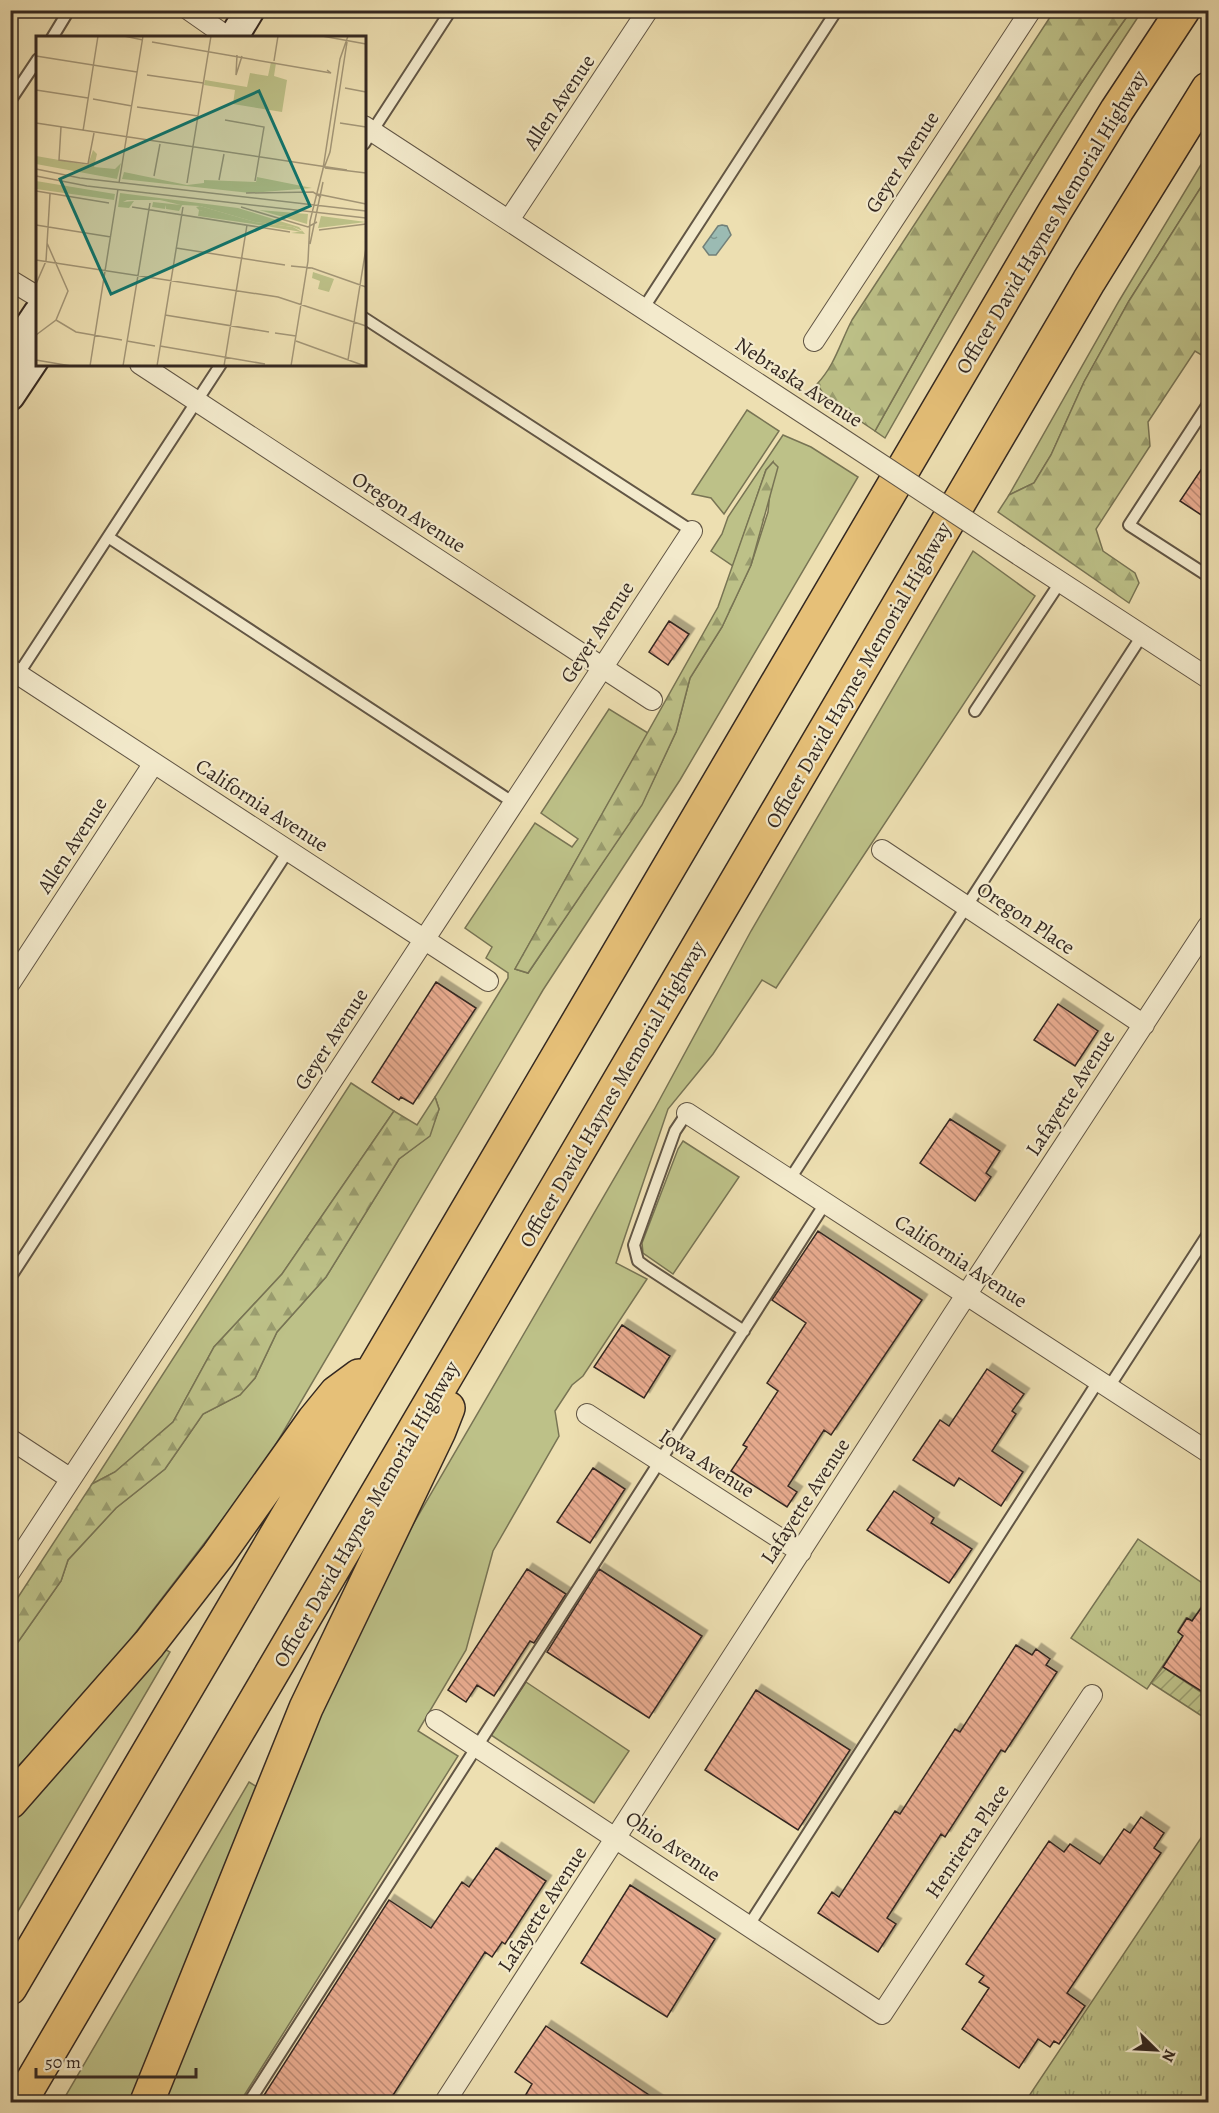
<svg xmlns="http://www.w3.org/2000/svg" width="1219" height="2113" viewBox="0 0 1219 2113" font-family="Alegreya,serif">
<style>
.grass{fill:#bdc188;stroke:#787454;stroke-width:1.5}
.forest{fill:url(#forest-firs);stroke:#787454;stroke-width:1.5}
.park{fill:url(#park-tufts);stroke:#787454;stroke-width:1.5}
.garden{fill:url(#garden-furrows);stroke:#787454;stroke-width:1.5}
.water{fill:url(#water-ripples);stroke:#728079;stroke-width:1.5}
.building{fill:url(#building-back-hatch);stroke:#342821;stroke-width:1.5;filter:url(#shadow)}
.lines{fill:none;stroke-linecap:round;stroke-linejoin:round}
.service-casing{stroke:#625645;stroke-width:14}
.minor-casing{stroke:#625645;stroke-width:22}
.secondary-casing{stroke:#342821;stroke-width:32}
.motorway-casing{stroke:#342821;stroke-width:36}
.service{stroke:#f3eacc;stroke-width:10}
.minor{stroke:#f3eacc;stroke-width:20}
.secondary{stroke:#f3eacc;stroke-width:28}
.motorway{stroke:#e6c078;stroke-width:33}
.minor-bridge-casing{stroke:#625645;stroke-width:22;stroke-linecap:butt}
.minor-bridge{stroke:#f3eacc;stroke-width:20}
.labels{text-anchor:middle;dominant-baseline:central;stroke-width:4.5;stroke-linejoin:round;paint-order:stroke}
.street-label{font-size:21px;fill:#342821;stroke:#f3eacc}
.inset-road{fill:none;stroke:#a39677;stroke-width:1.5}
.view{fill:#0f766e;fill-opacity:0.15;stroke:#0f766e;stroke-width:3}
.inset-edge{fill:none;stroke:#342821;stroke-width:3}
</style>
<defs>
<pattern id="forest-firs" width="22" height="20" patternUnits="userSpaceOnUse" patternTransform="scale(1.5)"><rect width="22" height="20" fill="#bdc188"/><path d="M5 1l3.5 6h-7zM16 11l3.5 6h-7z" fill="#9a9d6f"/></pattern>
<pattern id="park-tufts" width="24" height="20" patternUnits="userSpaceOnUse" patternTransform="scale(1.5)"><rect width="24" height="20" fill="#bdc188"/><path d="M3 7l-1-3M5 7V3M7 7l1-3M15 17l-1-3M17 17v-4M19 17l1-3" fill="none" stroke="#9a9d6f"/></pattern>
<pattern id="garden-furrows" width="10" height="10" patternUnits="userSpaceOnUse" patternTransform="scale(1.5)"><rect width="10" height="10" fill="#bdc188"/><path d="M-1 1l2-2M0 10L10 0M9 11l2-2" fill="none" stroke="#9a9d6f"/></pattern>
<pattern id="water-ripples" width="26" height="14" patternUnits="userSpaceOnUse" patternTransform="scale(1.5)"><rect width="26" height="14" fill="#9bbbb3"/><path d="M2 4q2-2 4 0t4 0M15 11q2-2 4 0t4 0" fill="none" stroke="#7f9891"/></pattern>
<pattern id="building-back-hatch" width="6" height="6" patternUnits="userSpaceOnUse" patternTransform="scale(1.5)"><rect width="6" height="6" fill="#e8ab8f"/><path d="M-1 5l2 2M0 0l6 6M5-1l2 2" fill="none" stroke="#bd8b74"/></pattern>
<filter id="shadow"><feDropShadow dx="5.5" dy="-5.5" stdDeviation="0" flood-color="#0004"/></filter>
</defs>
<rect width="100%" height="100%" fill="#eddfb1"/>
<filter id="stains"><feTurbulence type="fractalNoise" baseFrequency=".00333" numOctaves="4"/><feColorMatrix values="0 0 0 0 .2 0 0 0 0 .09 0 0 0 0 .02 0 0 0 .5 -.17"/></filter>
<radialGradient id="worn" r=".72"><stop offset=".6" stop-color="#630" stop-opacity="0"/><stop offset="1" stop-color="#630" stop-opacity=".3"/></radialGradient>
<path class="grass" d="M 1131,11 L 1142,11 C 1050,149 967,293 885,438 L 875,431 C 955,288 1035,144 1131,11 Z
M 1208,153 L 1208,176 L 1129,301 L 1084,382 L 1051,455 L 1034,483 L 1009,495 L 1119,301 Z
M 747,410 L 779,431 L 724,514 L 711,498 L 692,494 Z
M 783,435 L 811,447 L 858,477 L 680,780 L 543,990 L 262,1468 L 113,1662 L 61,1723 L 11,1773 L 11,1652 L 61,1581 L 68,1560 L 116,1508 L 165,1469 L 203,1414 L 240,1395 L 255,1378 L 277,1332 L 326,1277 L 399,1159 L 429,1136 L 439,1109 L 435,1097 L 508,978 L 508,973 L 486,958 L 492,947 L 465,928 L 535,823 L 572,847 L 578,839 L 541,813 L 609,709 L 648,733 L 515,969 L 528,973 L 642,804 L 676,732 L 690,678 L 722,627 L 751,565 L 768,512 L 773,462 L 766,470 L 733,566 L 711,551 L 722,534 L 728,517 Z
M 973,551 L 1035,596 L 776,988 L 762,980 L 713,1054 L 668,1109 L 616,1263 L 647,1279 L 583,1376 L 572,1385 L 555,1411 L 559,1436 L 493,1551 L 466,1650 L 418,1731 L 458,1756 L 240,2102 L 159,2102 L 279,1793 L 379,1583 L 654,1110 L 751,931 Z
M 351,1083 L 394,1111 L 282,1274 L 214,1347 L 173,1422 L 115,1472 L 92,1484 Z
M 683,1141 L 739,1177 L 673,1274 L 643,1253 L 642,1243 L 678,1149 Z
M 161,1647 L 170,1652 L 11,1923 L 11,1820 Z
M 526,1682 L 629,1751 L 594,1803 L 491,1735 Z
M 249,1782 L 260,1789 L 137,2102 L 62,2102 Z"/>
<path class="forest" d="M 1054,11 L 1131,11 C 1035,144 955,288 875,431 L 826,398 L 817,384 C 835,365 840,343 852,320 Z
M 1208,176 L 1208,359 L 1195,351 L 1148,422 L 1150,446 L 1096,529 L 1103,551 L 1135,573 L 1139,583 L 1129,603 L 998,512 L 1009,495 L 1034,483 L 1051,455 L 1084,382 L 1129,301 Z
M 773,462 L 778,467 L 751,565 L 722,627 L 690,678 L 676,732 L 642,805 L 528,973 L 515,969 L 718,607 L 766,470 Z
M 435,1097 L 439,1109 L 430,1136 L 399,1159 L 326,1277 L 277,1332 L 255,1378 L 240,1395 L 203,1414 L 165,1469 L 116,1508 L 68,1560 L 61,1581 L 11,1652 L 11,1608 L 92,1484 L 115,1472 L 173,1422 L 214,1347 L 282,1274 L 394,1111 L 417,1125 Z"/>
<path class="park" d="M 1138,1539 L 1208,1587 L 1208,1597 L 1192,1621 L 1186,1618 L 1178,1631 L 1183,1636 L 1147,1689 L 1071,1638 Z
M 1205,1832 L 1208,1835 L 1208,2102 L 1025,2102 Z"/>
<path class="garden" d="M 1163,1667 L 1208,1697 L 1208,1720 L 1151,1683 Z"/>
<path class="water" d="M 722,225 L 727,226 L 731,235 L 716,255 L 709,255 L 703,247 L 718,226 Z"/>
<path class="building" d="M 1209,458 L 1209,520 L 1180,501 Z
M 669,621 L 689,634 L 668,665 L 649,652 Z
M 436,982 L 476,1008 L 413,1104 L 401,1097 L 399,1100 L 372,1082 Z
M 1058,1004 L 1098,1031 L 1075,1066 L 1034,1040 Z
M 950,1119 L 1000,1151 L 986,1173 L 991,1177 L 975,1201 L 920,1163 Z
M 818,1231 L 922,1300 L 831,1435 L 824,1430 L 788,1486 L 797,1492 L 787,1507 L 731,1471 L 747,1447 L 743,1445 L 778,1391 L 767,1383 L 806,1323 L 772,1300 Z
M 622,1325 L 670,1356 L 644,1398 L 594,1367 Z
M 987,1369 L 1024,1394 L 1012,1411 L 1016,1414 L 992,1451 L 1023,1472 L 1001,1506 L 959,1478 L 954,1486 L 913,1460 L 940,1420 L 949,1426 Z
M 593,1468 L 625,1489 L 590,1543 L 557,1522 Z
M 894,1491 L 934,1518 L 931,1523 L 972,1549 L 949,1583 L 867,1530 Z
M 527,1569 L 566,1594 L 534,1643 L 530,1641 L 494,1696 L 477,1685 L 466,1702 L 448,1690 Z
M 599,1569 L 702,1636 L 649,1718 L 547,1652 Z
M 1209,1597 L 1209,1696 L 1163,1667 L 1183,1636 L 1178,1632 L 1187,1618 L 1192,1621 Z
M 1016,1645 L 1032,1655 L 1036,1649 L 1050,1659 L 1046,1665 L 1057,1672 L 1005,1752 L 1001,1750 L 945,1837 L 941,1834 L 887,1918 L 896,1924 L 878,1952 L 818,1913 L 832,1892 L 839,1897 L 895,1811 L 900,1814 L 955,1729 L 960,1732 Z
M 756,1690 L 850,1750 L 798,1830 L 705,1770 Z
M 1141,1817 L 1164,1833 L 1154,1848 L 1161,1853 L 1067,1993 L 1085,2006 L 1059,2044 L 1054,2041 L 1050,2047 L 1038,2039 L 1019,2068 L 962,2029 L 989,1988 L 979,1982 L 984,1976 L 966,1964 L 1049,1841 L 1064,1852 L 1070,1844 L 1100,1864 L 1124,1829 L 1130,1833 Z
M 496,1848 L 546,1881 L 505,1944 L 502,1942 L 492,1957 L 485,1952 L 388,2103 L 259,2103 L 389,1900 L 431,1928 L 462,1882 L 469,1887 Z
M 630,1885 L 715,1939 L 667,2017 L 581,1963 Z
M 546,2026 L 661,2103 L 521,2103 L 532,2084 L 515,2072 Z"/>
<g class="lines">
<g class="service-casing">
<path id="service" d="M 52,38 L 69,10
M 10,101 L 38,59
M 364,144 L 451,10
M 643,309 L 837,10
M 364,318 L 692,531
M 1208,404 L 1129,525 L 1208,576
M 108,537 L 514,803
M 10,687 L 221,364
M 975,711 L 1061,581
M 687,1113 L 675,1131 L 634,1245 L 638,1261 L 646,1267 L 744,1331
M 790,1179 L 1143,634
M 10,1278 L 288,851
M 1109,1387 L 1208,1234
M 749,1925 L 1099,1380
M 249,2102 L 826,1202"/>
</g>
<g class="minor-casing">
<path id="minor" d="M 189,10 L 229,38
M 364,126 L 835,434
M 509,220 L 648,10
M 10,280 L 38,297
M 814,341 L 1031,10
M 140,364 L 652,700
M 1019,555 L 1208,678
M 10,669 L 488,981
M 882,850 L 1144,1025
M 10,983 L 154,763
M 687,1113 L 1208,1452
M 587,1414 L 801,1552
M 10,1439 L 71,1479
M 10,1572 L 692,531
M 436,1720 L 882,2014 L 1092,1695
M 445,2102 L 953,1315 L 1208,926"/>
</g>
<g class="secondary-casing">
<path id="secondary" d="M 233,38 L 250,10
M 10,355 L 38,313
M 10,396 L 38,354"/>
</g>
<g class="motorway-casing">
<path id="motorway" d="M 10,1802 L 149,1644 L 218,1555 L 314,1420 L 336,1393 L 359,1376
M 10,1988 L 1055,211 L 1117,110 L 1183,10
M 20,2102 L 1089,281 L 1208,89
M 147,2102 L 306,1708 L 439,1431 L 448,1408"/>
</g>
<use href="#service" class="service"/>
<use href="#minor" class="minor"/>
<use href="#secondary" class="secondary"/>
<use href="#motorway" class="motorway"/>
<g class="minor-bridge-casing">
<path id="minor-bridge" d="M 835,434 L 1019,555"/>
</g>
<use href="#minor-bridge" class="minor-bridge"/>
</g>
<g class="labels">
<g class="street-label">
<text transform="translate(559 102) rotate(-56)">Allen Avenue</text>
<text transform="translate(902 162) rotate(-57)">Geyer Avenue</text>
<text transform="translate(1051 222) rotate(-59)">Officer David Haynes Memorial Highway</text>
<text transform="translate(799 382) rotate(33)">Nebraska Avenue</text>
<text transform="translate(409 512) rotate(33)">Oregon Avenue</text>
<text transform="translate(597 632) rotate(-57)">Geyer Avenue</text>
<text transform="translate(858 675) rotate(-60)">Officer David Haynes Memorial Highway</text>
<text transform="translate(262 805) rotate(33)">California Avenue</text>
<text transform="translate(72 845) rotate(-57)">Allen Avenue</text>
<text transform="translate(1026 918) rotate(34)">Oregon Place</text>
<text transform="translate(331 1039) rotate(-57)">Geyer Avenue</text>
<text transform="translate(1070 1093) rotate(-57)">Lafayette Avenue</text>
<text transform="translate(612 1094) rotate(-60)">Officer David Haynes Memorial Highway</text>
<text transform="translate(961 1261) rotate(33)">California Avenue</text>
<text transform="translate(707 1463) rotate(33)">Iowa Avenue</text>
<text transform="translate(805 1501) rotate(-57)">Lafayette Avenue</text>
<text transform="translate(366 1514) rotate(-60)">Officer David Haynes Memorial Highway</text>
<text transform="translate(967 1841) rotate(-56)">Henrietta Place</text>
<text transform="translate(673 1846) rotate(34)">Ohio Avenue</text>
<text transform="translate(542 1909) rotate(-57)">Lafayette Avenue</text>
</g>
</g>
<g transform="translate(36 36)">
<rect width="330" height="330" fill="#eddfb1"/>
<path d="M 88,136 L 151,149 L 168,147 L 168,144 L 220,146 L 221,141 L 276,152 L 214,157 L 86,143 ZM 84,157 L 202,172 L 263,191 L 269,198 L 255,197 L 267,195 L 257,191 L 219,186 L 164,170 L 146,169 L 143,175 L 130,173 L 130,169 L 129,173 L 116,171 L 117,166 L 145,169 L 124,164 L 91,164 L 87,166 L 98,165 L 93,172 L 82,171 ZM 163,174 L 202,182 L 211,187 L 162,180 ZM 223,174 L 272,178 L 271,188 ZM 285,180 L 330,186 L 282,192 ZM 277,236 L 298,243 L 293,256 L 282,253 L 284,245 L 276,242 Z" fill="#bdc188"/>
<path d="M 57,114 L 61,118 L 58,131 L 79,133 L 85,127 L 81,143 L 0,128 L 0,120 L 52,129 ZM 0,145 L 79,158 L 78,164 L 0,153 ZM 164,170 L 219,186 L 257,191 L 266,196 L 211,187 L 163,174 L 160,171 Z" fill="#bdc188"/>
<path d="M 235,26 L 240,27 L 238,40 L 251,44 L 246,76 L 197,68 L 199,54 L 168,49 L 169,44 L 211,51 L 214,37 L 232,40 Z" fill="#bdc188"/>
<path class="inset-road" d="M 88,0 L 107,4M 286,0 L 330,8M 116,6 L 295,37 L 291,34M 201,19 L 200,39 L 206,20M 0,20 L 101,36M 238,25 L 242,0M 111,39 L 167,47M 309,52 L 330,56M 0,54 L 52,62M 57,63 L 96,70M 101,71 L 162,80M 189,84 L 228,91 L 219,145M 0,87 L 311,134M 304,87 L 330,91M 25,91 L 23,124 L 52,128 L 58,97M 47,95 L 62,0M 288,132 L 294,116 L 311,6M 289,132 L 330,137M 0,133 L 44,142 L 330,175M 0,140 L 51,150 L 330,182M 118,140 L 124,108M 183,144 L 188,118M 83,147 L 107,0M 151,147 L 175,0M 0,155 L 73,167M 210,157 L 277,156 L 285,161M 281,158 L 330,168M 96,171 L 254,196M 205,171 L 272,191 L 281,186M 0,189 L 75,201M 283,194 L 330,188M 274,208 L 287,146M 140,212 L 249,229M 0,224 L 242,261 L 330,290M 255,230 L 276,232 L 330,251M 0,248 L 10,225 L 14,158M 129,279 L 233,296M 20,284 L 40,296 L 86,304M 239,297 L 260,300M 0,299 L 20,284 L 32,255 L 11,207M 91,305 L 119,310M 260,305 L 329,330M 124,310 L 229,328M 0,324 L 35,330M 312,324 L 330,212M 54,330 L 82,153M 87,330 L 114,167M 121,330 L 147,171M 188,330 L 211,189M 255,330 L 272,225 L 274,185 L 287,133 L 304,23 L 312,0"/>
<path class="view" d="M 223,55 L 274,170 L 75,258 L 24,143 Z"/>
<rect width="330" height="330" class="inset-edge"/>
</g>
<rect width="1219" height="2113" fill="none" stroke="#eddfb1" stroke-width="36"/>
<rect x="12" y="12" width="1195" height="2089" fill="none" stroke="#342821" stroke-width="3"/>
<rect x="18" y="18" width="1183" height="2077" fill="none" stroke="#342821" stroke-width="1.5"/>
<g transform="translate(1156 2050) rotate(114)" stroke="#f3eacc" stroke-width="4.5" paint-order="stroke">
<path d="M0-4.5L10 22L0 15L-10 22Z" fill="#342821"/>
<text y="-9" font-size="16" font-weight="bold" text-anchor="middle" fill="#342821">N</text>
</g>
<path d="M36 2068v9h160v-9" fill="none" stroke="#342821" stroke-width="3"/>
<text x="45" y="2068" font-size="18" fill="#342821" stroke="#f3eacc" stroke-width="4.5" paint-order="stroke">50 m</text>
<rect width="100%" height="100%" filter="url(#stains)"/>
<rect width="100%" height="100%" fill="url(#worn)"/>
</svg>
